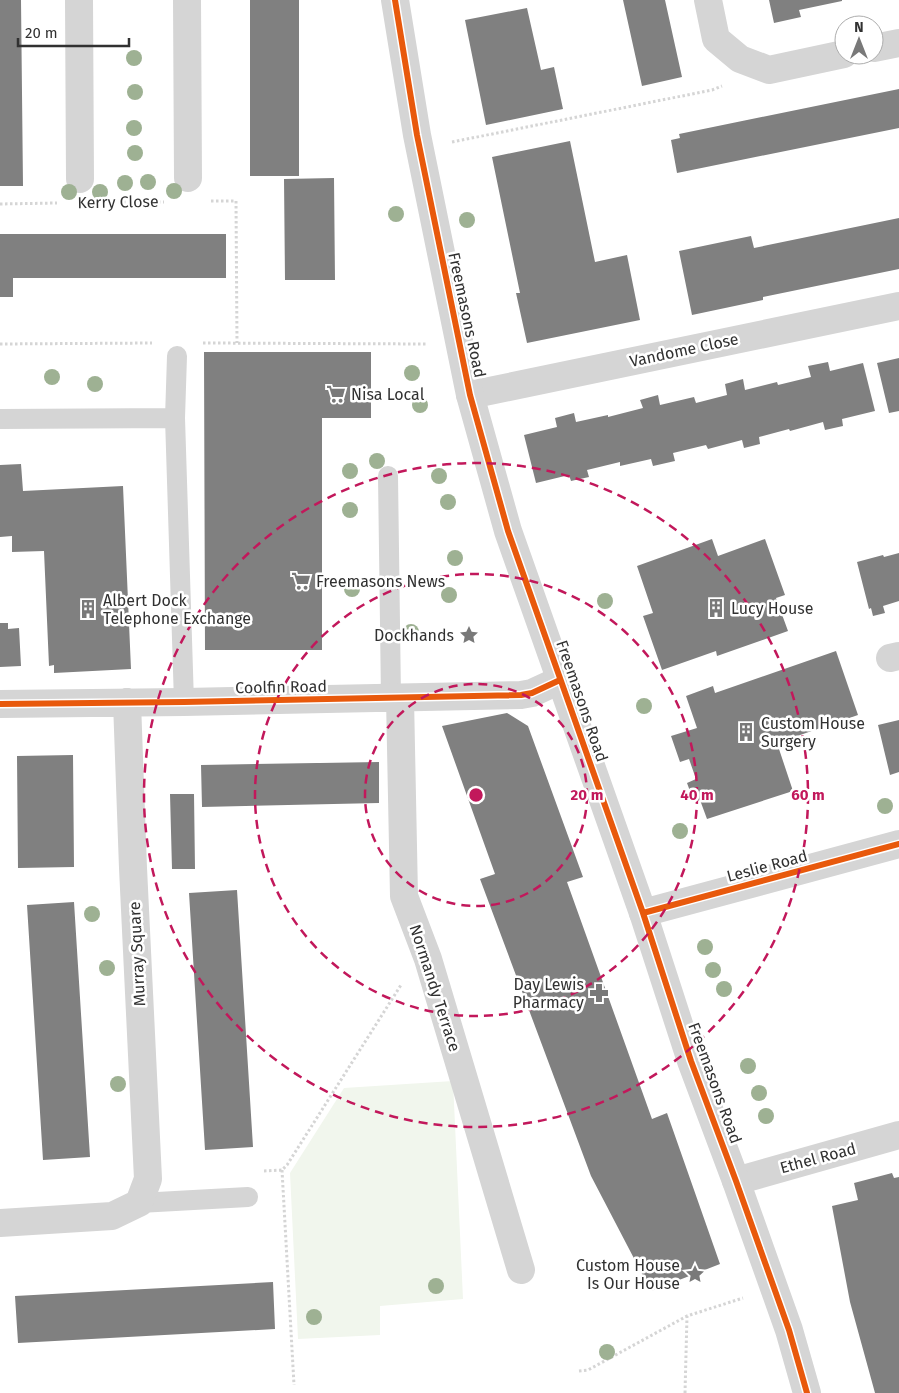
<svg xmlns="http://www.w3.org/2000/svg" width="899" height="1393" viewBox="0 0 899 1393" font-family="'Fira Sans',sans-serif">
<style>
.green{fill:#f1f6ed}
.building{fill:#808080}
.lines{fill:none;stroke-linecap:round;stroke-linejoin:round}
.path{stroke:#d5d5d5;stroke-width:3;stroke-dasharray:2.5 2.5;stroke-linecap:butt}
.service{stroke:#d5d5d5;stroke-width:20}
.minor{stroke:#d5d5d5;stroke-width:28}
.tertiary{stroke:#d5d5d5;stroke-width:28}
.cycleway-casing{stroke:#fff;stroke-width:9}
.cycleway{stroke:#e8590c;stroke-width:6}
.tree{fill:#9eb193}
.ring{fill:none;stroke:#c2185b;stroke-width:2.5;stroke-dasharray:9 6}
.labels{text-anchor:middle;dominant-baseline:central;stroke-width:5;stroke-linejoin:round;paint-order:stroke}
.street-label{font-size:16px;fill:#313131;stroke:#fff}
.poi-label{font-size:16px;fill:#313131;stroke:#fff;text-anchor:start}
.centre{fill:#c2185b;stroke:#fff;stroke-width:2.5}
.ring-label{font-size:15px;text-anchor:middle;font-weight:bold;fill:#c2185b;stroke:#fff;stroke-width:5;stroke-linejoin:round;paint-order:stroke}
</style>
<rect width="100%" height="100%" fill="#fff"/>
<path class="green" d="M 453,1081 L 463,1299 L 380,1306 L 380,1335 L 298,1339 L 290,1173 L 344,1088 Z"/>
<path class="building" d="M 0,0 L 21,0 L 23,186 L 0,186 Z
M 250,0 L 299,0 L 299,176 L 250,176 Z
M 623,0 L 665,0 L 682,77 L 642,86 Z
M 769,0 L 842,0 L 842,1 L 799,10 L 801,17 L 774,23 Z
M 527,8 L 541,70 L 554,67 L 563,109 L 486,125 L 465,20 Z
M 899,89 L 899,128 L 677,173 L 671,140 L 680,138 L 679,134 Z
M 570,141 L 595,262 L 627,255 L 640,320 L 527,343 L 516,293 L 520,293 L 492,157 Z
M 334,178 L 335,280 L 285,280 L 284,179 Z
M 899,218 L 899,269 L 763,297 L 763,300 L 692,315 L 679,251 L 751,236 L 754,248 Z
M 0,234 L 226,234 L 226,278 L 13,278 L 13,297 L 0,297 Z
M 204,352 L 371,352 L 371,418 L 322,418 L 322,650 L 205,650 Z
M 899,358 L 899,411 L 889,413 L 877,363 Z
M 828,362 L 830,371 L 863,363 L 875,411 L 842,419 L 843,426 L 825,430 L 823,422 L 790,431 L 789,429 L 759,437 L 760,444 L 744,448 L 742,440 L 708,449 L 706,445 L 673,453 L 675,461 L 653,466 L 651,459 L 620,466 L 620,462 L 587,470 L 589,477 L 571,481 L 569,475 L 536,483 L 524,435 L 557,427 L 555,418 L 574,413 L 576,422 L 608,415 L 608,417 L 643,408 L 640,400 L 658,395 L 660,405 L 694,397 L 696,403 L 727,395 L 725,384 L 743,379 L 745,390 L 777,382 L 778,385 L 811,377 L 808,366 Z
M 21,464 L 23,491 L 123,486 L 131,669 L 54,673 L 54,665 L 49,666 L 44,551 L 12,552 L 12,536 L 0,537 L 0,465 Z
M 712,539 L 718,556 L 765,539 L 785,595 L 776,598 L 788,631 L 717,656 L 716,651 L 662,670 L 643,616 L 653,613 L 637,566 Z
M 899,553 L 899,601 L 883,606 L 885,613 L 873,616 L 871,608 L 869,609 L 857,562 L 883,555 L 884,557 Z
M 0,623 L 8,623 L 8,629 L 19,628 L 21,666 L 0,667 Z
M 836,651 L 858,715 L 777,743 L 793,791 L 707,819 L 700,800 L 694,802 L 687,783 L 696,779 L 689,759 L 680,762 L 671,736 L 697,728 L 686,696 L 713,686 L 715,693 Z
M 507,713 L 528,726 L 583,877 L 567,882 L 652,1119 L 667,1113 L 720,1264 L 651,1291 L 591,1176 L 480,879 L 495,874 L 442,726 Z
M 899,720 L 899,772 L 890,775 L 878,725 Z
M 73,755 L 74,867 L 18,868 L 17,756 Z
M 379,762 L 379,803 L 202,807 L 201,765 Z
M 170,794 L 194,794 L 195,869 L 172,869 Z
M 237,890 L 253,1147 L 205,1150 L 189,893 Z
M 74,902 L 90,1157 L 43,1160 L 27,905 Z
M 892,1173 L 894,1178 L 899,1177 L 899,1393 L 875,1393 L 850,1302 L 832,1206 L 858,1200 L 854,1183 Z
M 273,1282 L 275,1329 L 18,1343 L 15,1296 Z"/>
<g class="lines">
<path class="path" d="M 452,142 L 712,90 L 722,86
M 211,201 L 236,201 L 237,343
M 103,202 L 164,202
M 0,204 L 57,203
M 203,343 L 427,344
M 0,344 L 152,343
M 282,1170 L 294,1385
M 264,1171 L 282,1170 L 287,1165 L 401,985
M 579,1371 L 588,1370 L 687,1316 L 743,1298
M 685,1393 L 687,1316"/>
<path class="service" d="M 177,356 L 175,418 L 184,702
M 0,419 L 175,418
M 388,476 L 391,698
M 139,1203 L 248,1197"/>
<path class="minor" d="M 79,0 L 80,179
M 187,0 L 188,178
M 708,0 L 716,39 L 740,59 L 769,70 L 844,54
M 874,48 L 899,43
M 470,395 L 899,306
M 890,658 L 899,656
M 400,698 L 404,896 L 428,959 L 521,1270
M 0,704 L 184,702 L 521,695 L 532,693 L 560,680
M 643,913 L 899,844
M 736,1181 L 899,1135
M 0,1223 L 112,1216 L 139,1203 L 148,1179 L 133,868 L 127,702"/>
<path class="tertiary" d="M 395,0 L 417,135 L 470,395 L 508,531 L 643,913 L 691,1061 L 736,1181 L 789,1330 L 807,1393"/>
<g class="cycleway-casing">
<path id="cycleway" d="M 395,0 L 417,135 L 470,395 L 508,531 L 643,913 L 691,1061 L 736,1181 L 789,1330 L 807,1393
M 0,704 L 184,702 L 521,695 L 532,693 L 560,680
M 643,913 L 899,844"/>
</g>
<use href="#cycleway" class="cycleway"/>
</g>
<g class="tree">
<circle cx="134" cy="58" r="8"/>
<circle cx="135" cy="92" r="8"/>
<circle cx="134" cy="128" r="8"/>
<circle cx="135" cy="153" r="8"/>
<circle cx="148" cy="182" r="8"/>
<circle cx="125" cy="183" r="8"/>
<circle cx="174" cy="191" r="8"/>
<circle cx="69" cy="192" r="8"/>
<circle cx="100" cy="192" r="8"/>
<circle cx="396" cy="214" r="8"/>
<circle cx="467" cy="220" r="8"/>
<circle cx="412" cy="373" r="8"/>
<circle cx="52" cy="377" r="8"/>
<circle cx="95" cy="384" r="8"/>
<circle cx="420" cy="405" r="8"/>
<circle cx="377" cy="461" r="8"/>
<circle cx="350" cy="471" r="8"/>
<circle cx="439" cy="476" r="8"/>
<circle cx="448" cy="502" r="8"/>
<circle cx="350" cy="510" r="8"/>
<circle cx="455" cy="558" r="8"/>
<circle cx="352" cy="589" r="8"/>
<circle cx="449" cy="595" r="8"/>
<circle cx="605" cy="601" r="8"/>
<circle cx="411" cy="632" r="8"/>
<circle cx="644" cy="706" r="8"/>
<circle cx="885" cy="806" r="8"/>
<circle cx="680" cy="831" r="8"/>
<circle cx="92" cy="914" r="8"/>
<circle cx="705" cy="947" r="8"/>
<circle cx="107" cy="968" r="8"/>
<circle cx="713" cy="970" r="8"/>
<circle cx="724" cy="989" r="8"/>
<circle cx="748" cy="1066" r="8"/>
<circle cx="118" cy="1084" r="8"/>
<circle cx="759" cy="1093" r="8"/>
<circle cx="766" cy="1116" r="8"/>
<circle cx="436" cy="1286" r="8"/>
<circle cx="314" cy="1317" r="8"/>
<circle cx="607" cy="1352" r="8"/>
</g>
<g class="ring">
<circle cx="476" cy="795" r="111"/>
<circle cx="476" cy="795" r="221"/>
<circle cx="476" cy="795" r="332"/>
</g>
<defs>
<g id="supermarket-bare" transform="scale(1.5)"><path d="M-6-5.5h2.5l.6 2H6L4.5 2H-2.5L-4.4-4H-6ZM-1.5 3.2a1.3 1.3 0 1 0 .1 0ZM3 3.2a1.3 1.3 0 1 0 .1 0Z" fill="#797979" stroke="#fff" stroke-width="2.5" paint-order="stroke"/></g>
<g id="building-bare" transform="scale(1.5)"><path d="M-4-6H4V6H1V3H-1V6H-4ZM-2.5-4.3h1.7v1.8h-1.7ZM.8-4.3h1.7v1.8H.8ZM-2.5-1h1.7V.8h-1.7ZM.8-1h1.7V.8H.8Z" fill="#797979" stroke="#fff" stroke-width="2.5" paint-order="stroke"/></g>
<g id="sight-bare" transform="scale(1.5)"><path d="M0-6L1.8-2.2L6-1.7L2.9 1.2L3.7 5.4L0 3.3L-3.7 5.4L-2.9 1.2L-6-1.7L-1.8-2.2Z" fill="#797979" stroke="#fff" stroke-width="2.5" paint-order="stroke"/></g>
<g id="pharmacy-bare" transform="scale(1.5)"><path d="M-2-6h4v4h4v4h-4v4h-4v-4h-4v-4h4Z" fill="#797979" stroke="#fff" stroke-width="2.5" paint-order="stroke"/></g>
</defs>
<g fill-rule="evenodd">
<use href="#supermarket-bare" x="336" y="394"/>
<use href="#supermarket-bare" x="301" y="581"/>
<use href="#building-bare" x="716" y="608"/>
<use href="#building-bare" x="88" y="609"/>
<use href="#sight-bare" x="469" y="635"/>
<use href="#building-bare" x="746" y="732"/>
<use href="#pharmacy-bare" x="599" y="993"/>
<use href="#sight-bare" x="695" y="1274"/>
</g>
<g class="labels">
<g class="street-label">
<text transform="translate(118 202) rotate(-1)">Kerry Close</text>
<text transform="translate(467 315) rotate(78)">Freemasons Road</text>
<text transform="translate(684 350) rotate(-12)">Vandome Close</text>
<text transform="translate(281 687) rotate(-1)">Coolfin Road</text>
<text transform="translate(582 701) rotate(71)">Freemasons Road</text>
<text transform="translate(767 866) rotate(-15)">Leslie Road</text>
<text transform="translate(137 954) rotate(-93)">Murray Square</text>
<text transform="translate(435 988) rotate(72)">Normandy Terrace</text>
<text transform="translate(715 1083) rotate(70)">Freemasons Road</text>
<text transform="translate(818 1158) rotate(-15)">Ethel Road</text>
</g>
<g class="poi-label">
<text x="351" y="394">Nisa Local</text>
<text x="316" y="581">Freemasons News</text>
<text x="103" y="600">Albert Dock<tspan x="103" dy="18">Telephone Exchange</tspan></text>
<text x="731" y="608">Lucy House</text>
<text x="454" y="635" text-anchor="end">Dockhands</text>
<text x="761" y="723">Custom House<tspan x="761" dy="18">Surgery</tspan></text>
<text x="584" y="984" text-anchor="end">Day Lewis<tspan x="584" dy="18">Pharmacy</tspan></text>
<text x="680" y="1265" text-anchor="end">Custom House<tspan x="680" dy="18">Is Our House</tspan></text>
</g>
</g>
<circle cx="476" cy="795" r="8" class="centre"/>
<g class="ring-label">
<text x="587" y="800">20 m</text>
<text x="697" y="800">40 m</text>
<text x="808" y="800">60 m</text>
</g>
<g transform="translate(859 40)"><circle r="24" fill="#ffffff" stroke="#adadad"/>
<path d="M0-4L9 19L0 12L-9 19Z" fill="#797979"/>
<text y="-8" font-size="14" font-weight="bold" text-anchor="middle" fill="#313131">N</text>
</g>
<path d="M18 38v8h111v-8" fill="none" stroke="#313131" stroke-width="2.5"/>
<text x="25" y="38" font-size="15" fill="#313131" stroke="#ffffff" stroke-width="4" paint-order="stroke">20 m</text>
</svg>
